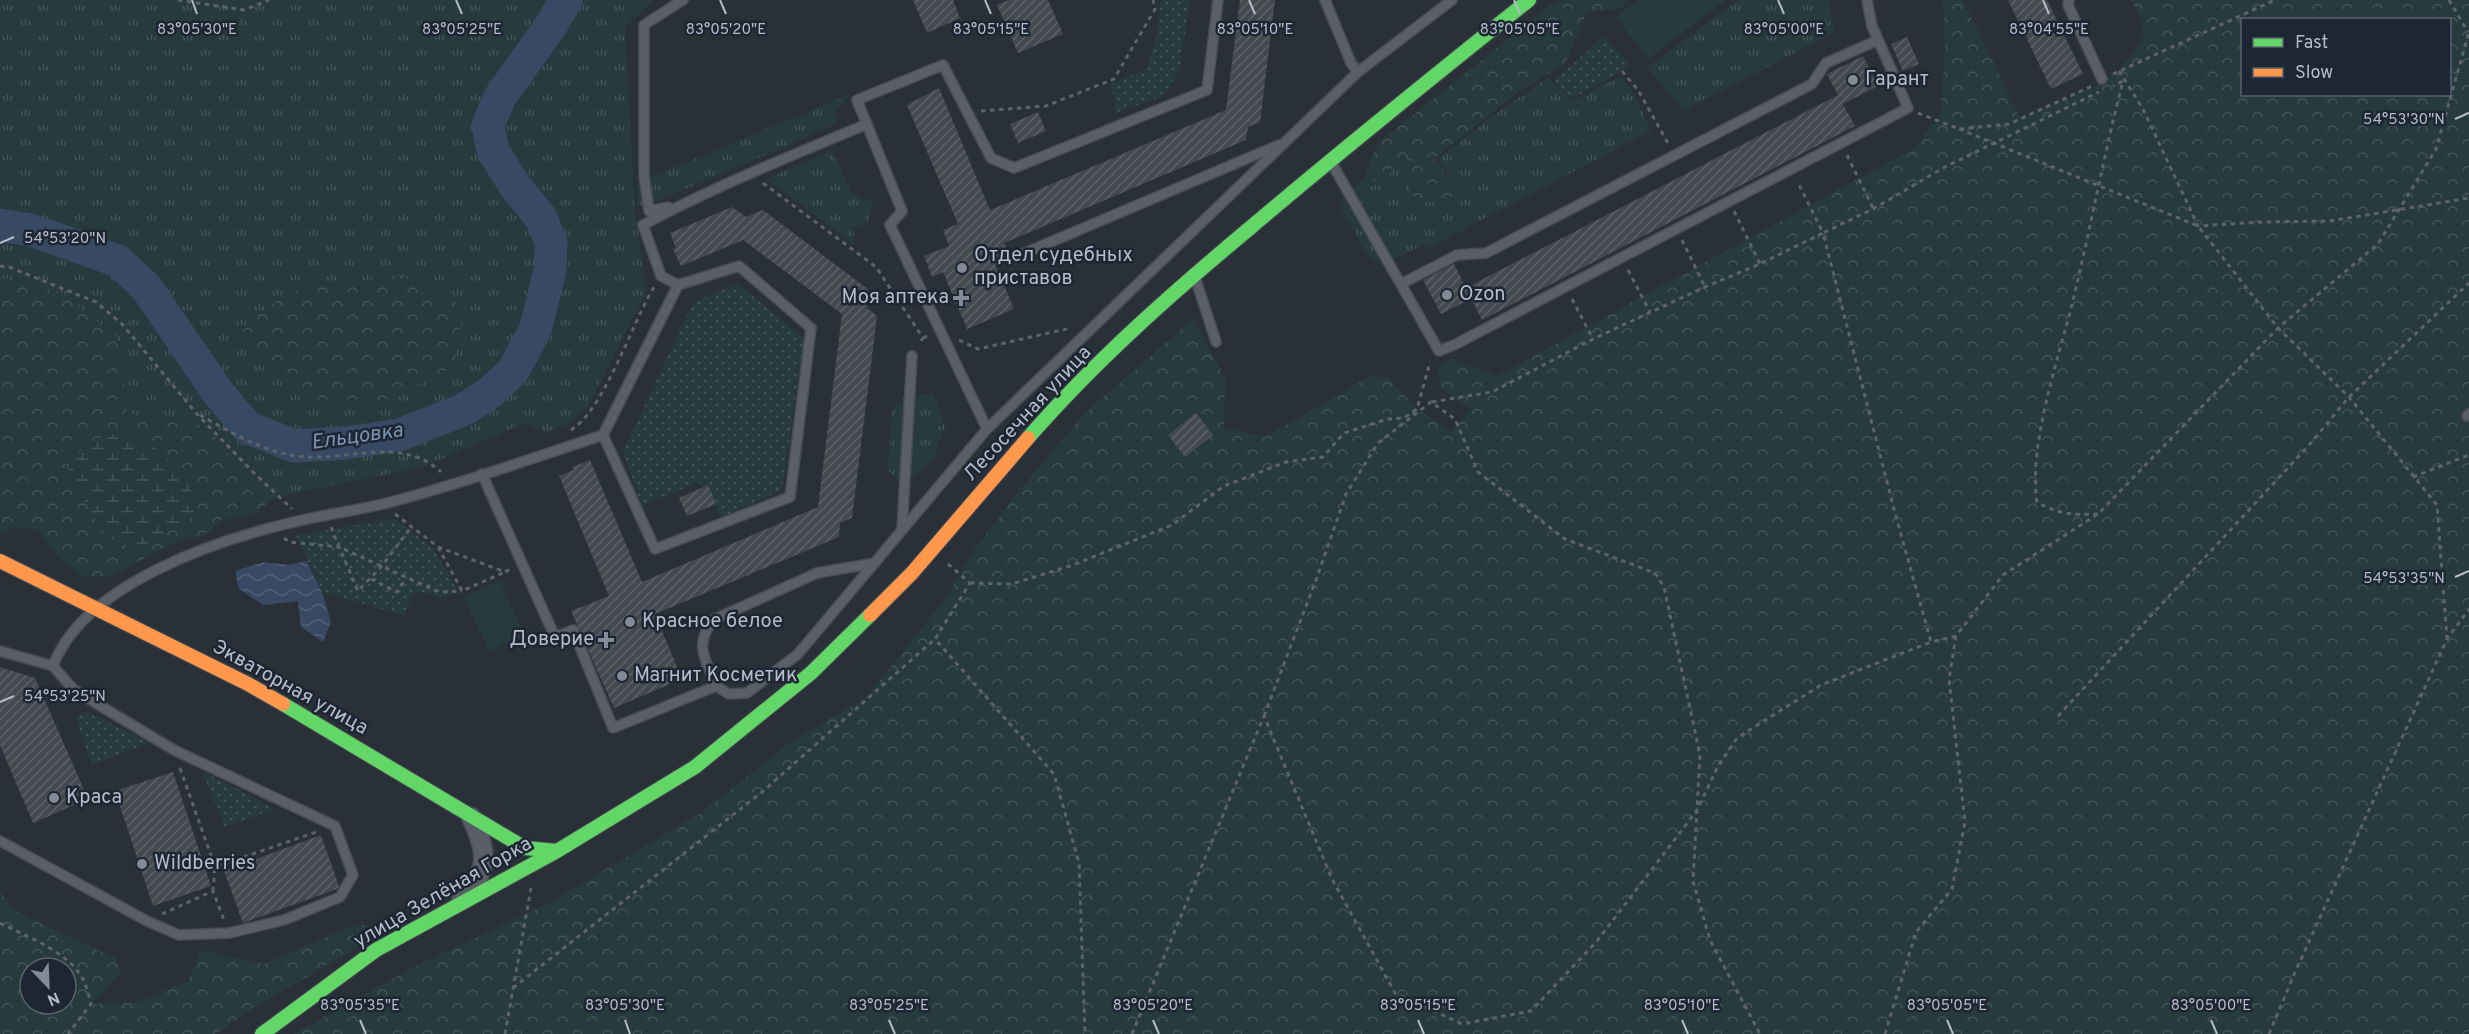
<svg xmlns="http://www.w3.org/2000/svg" width="2469" height="1034" viewBox="0 0 2469 1034" font-family="Overpass,sans-serif">
<style>
.grass{fill:url(#grass-tufts);fill-rule:evenodd}
.forest{fill:url(#forest-crowns);fill-rule:evenodd}
.wetland{fill:url(#wetland-marsh)}
.park{fill:url(#park-dots)}
.pitch{fill:#273a3e}
.water{fill:url(#water-waves)}
.lines{fill:none;stroke-linecap:round;stroke-linejoin:round}
.river{stroke:#384963;stroke-width:33}
.building{fill:url(#building-hatch)}
.lane-casing{stroke:#484c53;stroke-width:12}
.street-casing{stroke:#484c53;stroke-width:21}
.fast-casing{stroke:#484c53;stroke-width:16}
.slow-casing{stroke:#484c53;stroke-width:16}
.path{stroke:#5d636a;stroke-width:3;stroke-dasharray:4.5 4.5;stroke-linecap:butt}
.lane{stroke:#5a5e66;stroke-width:9}
.street{stroke:#5a5e66;stroke-width:18}
.fast{stroke:#63d668;stroke-width:14}
.slow{stroke:#ff974d;stroke-width:14}
.ticks{fill:none;stroke:#b4bcc9;stroke-width:2}
.poi-dot{fill:#848b96;stroke:#1d2633;stroke-width:2}
.labels{text-anchor:middle;dominant-baseline:central;stroke-width:5;stroke-linejoin:round;paint-order:stroke}
.poi-label{font-size:20px;fill:#b4bcc9;stroke:#1d2633;text-anchor:start}
.street-label{font-size:20px;fill:#b4bcc9;stroke:#1d2633}
.water-label{font-size:21px;font-style:italic;fill:#7c92b1;stroke:#1d2633}
.ticks-label{font-size:15px;text-anchor:middle;fill:#b4bcc9;stroke:#1d2633;stroke-width:5;stroke-linejoin:round;paint-order:stroke}
</style>
<defs>
<pattern id="grass-tufts" width="24" height="20" patternUnits="userSpaceOnUse" patternTransform="scale(1.5)"><rect width="24" height="20" fill="#273a3e"/><path d="M3 7l-1-3M5 7V3M7 7l1-3M15 17l-1-3M17 17v-4M19 17l1-3" fill="none" stroke="#445559"/></pattern>
<pattern id="forest-crowns" width="20" height="18" patternUnits="userSpaceOnUse" patternTransform="scale(1.5)"><rect width="20" height="18" fill="#273a3e"/><path d="M2 6a3 3 0 1 1 6 0M12 15a3 3 0 1 1 6 0" fill="none" stroke="#445559"/></pattern>
<pattern id="wetland-marsh" width="20" height="14" patternUnits="userSpaceOnUse" patternTransform="scale(1.5)"><rect width="20" height="14" fill="#273a3e"/><path d="M1 5h8M5 5V1M11 12h8M15 12V8" fill="none" stroke="#445559"/></pattern>
<pattern id="park-dots" width="8" height="8" patternUnits="userSpaceOnUse" patternTransform="scale(1.5)"><rect width="8" height="8" fill="#273a3e"/><path d="M2 2h.1M6 6h.1" fill="none" stroke="#445559" stroke-width="1.8" stroke-linecap="round"/></pattern>
<pattern id="water-waves" width="16" height="10" patternUnits="userSpaceOnUse" patternTransform="scale(1.5)"><rect width="16" height="10" fill="#384963"/><path d="M0 5q4-4 8 0t8 0" fill="none" stroke="#526178"/></pattern>
<pattern id="building-hatch" width="6" height="6" patternUnits="userSpaceOnUse" patternTransform="scale(1.5)"><rect width="6" height="6" fill="#444950"/><path d="M-1 1l2-2M0 6l6-6M5 7l2-2" fill="none" stroke="#5d6168"/></pattern>
</defs>
<rect width="100%" height="100%" fill="#2a3038"/>
<path class="grass" d="M 0,0 L 653,0 L 625,27 L 635,212 L 646,293 L 588,406 L 570,423 L 544,433 L 525,423 L 423,467 L 276,497 L 229,455 L 208,427 L 176,420 L 150,424 L 118,405 L 126,375 L 9,279 L 0,278 ZM 401,275 L 459,329 L 455,367 Z
M 1738,0 L 1828,0 L 1835,32 L 1684,110 L 1647,68 Z
M 1621,76 L 1634,93 L 1651,131 L 1428,248 L 1423,245 L 1383,264 L 1368,256 L 1339,204 L 1366,175 L 1384,186 L 1393,165 L 1403,157 L 1415,159 L 1448,200 L 1458,191 L 1439,158 L 1501,110 L 1548,78 L 1572,101 Z
M 851,94 L 836,110 L 837,123 L 796,142 L 659,200 L 638,206 L 637,183 Z
M 832,151 L 851,192 L 873,203 L 868,222 L 853,228 L 855,245 L 766,179 Z
M 933,393 L 945,426 L 934,459 L 913,477 L 898,480 L 888,470 L 892,409 L 903,398 Z"/>
<path class="forest" d="M 1560,0 L 1630,0 L 1619,9 L 1587,12 L 1565,64 L 1519,91 L 1435,158 L 1458,191 L 1448,200 L 1417,203 L 1407,183 L 1414,159 L 1403,157 L 1393,165 L 1384,187 L 1366,175 L 1371,158 L 1380,142 L 1550,5 Z
M 1943,0 L 1963,0 L 2020,118 L 2095,86 L 2121,69 L 2145,34 L 2137,9 L 2130,0 L 2469,0 L 2469,1034 L 294,1034 L 416,966 L 547,904 L 701,813 L 793,740 L 865,699 L 946,598 L 972,553 L 1017,493 L 1084,414 L 1193,319 L 1225,378 L 1224,428 L 1265,437 L 1371,376 L 1389,379 L 1417,409 L 1451,431 L 1471,410 L 1440,387 L 1438,367 L 1452,359 L 1497,376 L 1916,147 L 1941,113 L 1945,49 ZM 2242,20 L 2450,20 L 2450,94 L 2242,94 Z
M 401,275 L 467,308 L 459,329 L 455,367 L 389,399 L 312,408 L 264,363 L 241,328 L 289,292 Z
M 0,278 L 63,293 L 116,337 L 126,375 L 119,405 L 150,424 L 176,420 L 208,427 L 229,455 L 276,497 L 252,514 L 222,520 L 205,535 L 173,543 L 112,576 L 82,576 L 56,555 L 38,530 L 15,527 L 4,533 L 0,532 Z
M 0,891 L 13,910 L 115,958 L 121,972 L 92,1004 L 135,1003 L 188,981 L 201,951 L 264,964 L 357,924 L 374,927 L 366,942 L 244,1014 L 216,1034 L 0,1034 ZM 30,968 L 66,968 L 66,1004 L 30,1004 Z"/>
<path class="wetland" d="M 108,434 C 117,435 129,435 137,438 C 169,452 190,480 200,513 L 136,550 L 103,535 L 64,461 Z"/>
<path class="park" d="M 1161,0 L 1190,0 L 1179,71 L 1164,96 L 1115,113 L 1115,98 L 1110,84 L 1146,69 L 1156,38 Z
M 1604,36 L 1630,64 L 1622,71 L 1571,99 L 1554,81 Z
M 737,283 L 804,338 L 782,490 L 722,517 L 699,482 L 642,506 L 623,452 L 693,303 Z
M 395,519 L 433,548 L 459,593 L 439,597 L 415,591 L 403,615 L 322,592 L 296,535 Z
M 81,713 L 91,713 L 149,743 L 92,765 L 76,720 Z
M 202,771 L 275,809 L 225,827 Z"/>
<path class="pitch" d="M 1638,0 L 1725,0 L 1648,59 L 1616,17 Z
M 500,581 L 525,635 L 489,652 L 464,597 Z"/>
<path class="water" d="M 306,561 L 322,592 L 331,622 L 323,642 L 301,627 L 298,601 L 263,605 L 239,589 L 235,571 L 263,562 L 289,565 Z"/>
<g class="lines">
<path class="river" d="M 0,225 L 31,230 L 118,261 L 146,287 L 219,394 L 247,427 L 294,446 L 346,443 L 399,435 L 463,410 L 491,392 L 513,371 L 536,328 L 550,269 L 551,242 L 541,218 L 515,186 L 493,151 L 488,125 L 500,97 L 552,24 L 566,0"/>
</g>
<path class="building" d="M 913,0 L 953,0 L 960,18 L 927,33 Z
M 1009,0 L 1048,0 L 1063,34 L 1018,53 L 997,5 Z
M 1240,0 L 1275,0 L 1260,122 L 1248,127 L 1246,140 L 1004,243 L 1011,258 L 995,264 L 1014,309 L 967,329 L 943,272 L 932,277 L 924,256 L 949,246 L 943,230 L 958,224 L 907,105 L 939,88 L 990,210 L 1226,110 Z
M 2008,0 L 2047,0 L 2083,74 L 2051,89 Z
M 1907,37 L 1919,64 L 1903,71 L 1891,44 Z
M 1863,56 L 1878,86 L 1843,104 L 1855,126 L 1482,320 L 1468,293 L 1471,299 L 1441,314 L 1423,280 L 1454,264 L 1466,288 L 1838,95 L 1827,74 Z
M 1038,112 L 1046,131 L 1018,143 L 1010,124 Z
M 732,207 L 746,217 L 763,210 L 869,290 L 867,308 L 877,316 L 852,518 L 840,523 L 839,537 L 655,614 L 682,679 L 614,708 L 571,611 L 609,596 L 559,476 L 574,470 L 572,467 L 590,460 L 642,582 L 818,507 L 842,314 L 743,240 L 681,266 L 673,249 L 676,248 L 670,233 Z
M 1196,413 L 1213,435 L 1185,457 L 1168,435 Z
M 708,485 L 716,504 L 687,516 L 679,498 Z
M 0,667 L 35,678 L 88,799 L 33,823 L 0,745 Z
M 173,772 L 211,886 L 153,906 L 115,791 Z
M 321,835 L 339,886 L 337,889 L 243,923 L 224,871 Z"/>
<g class="lines">
<g class="lane-casing">
<path id="lane" d="M 1325,0 L 1351,63 L 1358,72
M 2069,0 L 2068,5 L 2102,79
M 1331,162 L 1439,351 L 1456,344 L 1908,108 L 1872,26 L 1867,0
M 668,207 L 649,211 L 644,176 L 644,25 L 683,0
M 1020,255 L 1279,145
M 1195,277 L 1216,342
M 1401,284 L 1457,255 L 1486,253 L 1812,84 L 1826,63 L 1878,40
M 2467,416 L 2469,414
M 987,429 L 890,225 L 902,211 L 857,100 L 943,65 L 991,158 L 1014,168 L 1207,90 L 1218,0
M 603,435 L 655,549 L 790,497 L 811,328 L 739,266 L 678,285
M 482,474 L 555,637 L 573,630 L 613,728 L 716,686
M 902,529 L 912,356
M 875,563 L 817,573 L 713,620 C 693,646 706,659 716,686 L 729,694 L 747,693 L 798,654 L 987,429 L 1358,72 L 1452,0
M 0,651 L 53,666 L 74,690 L 174,750 L 335,826 L 353,875 L 340,897 L 284,920 L 229,933 L 179,935 L 147,921 L 0,841
M 53,666 C 83,585 216,540 294,522 C 323,515 353,511 383,504 C 457,485 530,459 603,435 L 678,285 L 661,276 L 643,225 C 715,186 791,156 867,124"/>
</g>
<g class="street-casing">
<path id="street" d="M 461,901 C 489,868 489,855 471,817"/>
</g>
<g class="fast-casing">
<path id="fast" d="M 1028,438 C 1095,361 1172,293 1250,228 C 1342,150 1435,75 1529,0
M 283,704 L 525,848 L 557,851
M 262,1034 L 376,950 L 557,851 L 695,767 L 811,673 L 870,615"/>
</g>
<g class="slow-casing">
<path id="slow" d="M 0,561 L 248,684 L 283,704
M 870,615 L 912,573 L 1028,438"/>
</g>
<path class="path" d="M 178,0 L 244,10 L 269,0
M 2449,0 L 2468,32
M 1622,71 L 1638,90 L 1669,145
M 2119,71 L 2143,109 L 2198,226 L 2261,222 L 2330,221 L 2469,198
M 2113,74 L 2275,0
M 981,111 L 1046,106 L 1114,79 L 1155,9 L 1153,0
M 1918,113 L 1959,129 L 2009,124 L 2092,86
M 1959,129 L 2198,226 L 2278,328 L 2349,397 L 2437,505 L 2447,639
M 1847,155 L 1873,208
M 763,183 L 876,267 L 923,338 L 919,344
M 1734,211 L 1760,264
M 1682,240 L 1705,287
M 0,266 L 9,267 L 96,302 L 122,324 L 196,413 L 252,471 L 292,509
M 1628,270 L 1650,312
M 1572,299 L 1593,339
M 923,338 L 929,335
M 959,340 L 978,349 L 1071,328
M 1432,402 L 1492,392 L 1593,339 L 1705,287 L 1760,264 L 1823,233 L 1797,181
M 200,415 C 230,432 262,451 296,456 C 346,463 400,434 441,472
M 571,430 C 604,410 632,323 654,287
M 2413,477 L 2469,455
M 395,514 L 438,547 L 505,572 L 510,569
M 2098,514 C 2072,515 2060,515 2037,502 C 2028,444 2059,358 2073,300 C 2091,227 2104,153 2123,81 L 2113,86
M 331,527 L 339,547 L 439,592 L 462,591
M 284,538 L 289,542 L 339,547 L 358,591 L 381,567 L 411,527
M 438,547 L 462,591 L 505,572
M 948,564 L 970,583 L 935,639 L 1054,774 L 1079,863 L 1085,1034
M 371,579 L 397,592 L 406,578
M 970,583 L 1012,584 L 1073,565 L 1172,525 L 1224,486 L 1286,462 L 1323,457 L 1344,433 L 1388,419 L 1404,418 L 1417,409 L 1430,362
M 1956,636 L 1931,642 L 1895,513 L 1823,233 L 1873,209 L 1943,168 L 2099,92
M 1264,716 L 1316,580 L 1346,494 L 1378,443 L 1431,402 L 1455,419 L 1478,472 L 1565,539 L 1655,573 L 1664,587 L 1700,755 L 1693,881 L 1710,940 L 1760,1034
M 2058,716 L 2311,443 L 2349,397 L 2469,283
M 180,768 L 215,867 L 316,832
M 213,891 L 215,867
M 162,914 L 213,891 L 224,920
M 0,923 C 27,937 70,952 84,981 C 87,988 89,996 91,1004 L 68,1034
M 513,988 L 762,792 L 935,639
M 505,1034 L 531,888
M 1132,1034 L 1264,716 L 1332,879 L 1395,993 L 1462,1024 L 1531,1011 L 1597,941 L 1679,834 L 1697,810 L 1718,766 L 1737,738 L 1821,685 L 1931,642
M 1885,1034 L 1916,932 L 1952,889 L 1965,822 L 1949,679 L 1956,636 L 2003,575 L 2098,514 L 2278,328 L 2378,244 L 2436,149 L 2469,32
M 2269,1034 L 2296,970 L 2447,639 L 2469,609"/>
<use href="#lane" class="lane"/>
<use href="#street" class="street"/>
<use href="#fast" class="fast"/>
<use href="#slow" class="slow"/>
</g>
<path class="ticks" d="M 192,0 L 197,14M 456,0 L 462,14M 720,0 L 726,14M 985,0 L 991,14M 1249,0 L 1255,14M 1514,0 L 1520,14M 1778,0 L 1784,14M 2043,0 L 2049,14M 2455,119 L 2469,113M 0,243 L 14,237M 2455,577 L 2469,571M 0,702 L 14,696M 360,1020 L 366,1034M 625,1020 L 630,1034M 889,1020 L 895,1034M 1153,1020 L 1159,1034M 1418,1020 L 1424,1034M 1682,1020 L 1688,1034M 1947,1020 L 1953,1034M 2211,1020 L 2217,1034"/>
<g class="poi-dot">
<circle cx="1853" cy="80" r="6"/>
<circle cx="962" cy="268" r="6"/>
<circle cx="1447" cy="295" r="6"/>
<path d="M958 289h6v6h6v6h-6v6h-6v-6h-6v-6h6z"/>
<circle cx="630" cy="622" r="6"/>
<path d="M603 631h6v6h6v6h-6v6h-6v-6h-6v-6h6z"/>
<circle cx="622" cy="676" r="6"/>
<circle cx="54" cy="798" r="6"/>
<circle cx="142" cy="864" r="6"/>
</g>
<g class="labels">
<g class="poi-label">
<text x="1865" y="80">Гарант</text>
<text x="974" y="256">Отдел судебных<tspan x="974" dy="23">приставов</tspan></text>
<text x="1459" y="295">Ozon</text>
<text x="949" y="298" text-anchor="end">Моя аптека</text>
<text x="642" y="622">Красное белое</text>
<text x="594" y="640" text-anchor="end">Доверие</text>
<text x="634" y="676">Магнит Косметик</text>
<text x="66" y="798">Краса</text>
<text x="154" y="864">Wildberries</text>
</g>
<g class="street-label">
<text transform="translate(1028 414) rotate(-47)">Лесосечная улица</text>
<text transform="translate(290 688) rotate(29)">Экваторная улица</text>
<text transform="translate(443 893) rotate(-30)">улица Зелёная Горка</text>
</g>
<g class="water-label">
<text transform="translate(357 437) rotate(-8)">Ельцовка</text>
</g>
</g>
<g class="ticks-label">
<text x="197" y="34">83°05'30"E</text>
<text x="462" y="34">83°05'25"E</text>
<text x="726" y="34">83°05'20"E</text>
<text x="991" y="34">83°05'15"E</text>
<text x="1255" y="34">83°05'10"E</text>
<text x="1520" y="34">83°05'05"E</text>
<text x="1784" y="34">83°05'00"E</text>
<text x="2049" y="34">83°04'55"E</text>
<text x="2404" y="124">54°53'30"N</text>
<text x="65" y="243">54°53'20"N</text>
<text x="2404" y="583">54°53'35"N</text>
<text x="65" y="701">54°53'25"N</text>
<text x="360" y="1010">83°05'35"E</text>
<text x="625" y="1010">83°05'30"E</text>
<text x="889" y="1010">83°05'25"E</text>
<text x="1153" y="1010">83°05'20"E</text>
<text x="1418" y="1010">83°05'15"E</text>
<text x="1682" y="1010">83°05'10"E</text>
<text x="1947" y="1010">83°05'05"E</text>
<text x="2211" y="1010">83°05'00"E</text>
</g>
<rect x="2241" y="18" width="210" height="78" fill="#1d2633" stroke="#59626f" stroke-width="1.5"/>
<rect x="2253" y="38" width="30" height="9" fill="#63d668" stroke="#59626f" stroke-width="1.5"/>
<text x="2295" y="48" font-size="18" fill="#b4bcc9">Fast</text>
<rect x="2253" y="68" width="30" height="9" fill="#ff974d" stroke="#59626f" stroke-width="1.5"/>
<text x="2295" y="78" font-size="18" fill="#b4bcc9">Slow</text>
<g transform="translate(48 986) rotate(157)"><circle r="28" fill="#1d2633" stroke="#59626f" stroke-width="1.5"/>
<path d="M0-4.5L10 22L0 15L-10 22Z" fill="#848b96"/>
<text y="-9" font-size="16" font-weight="bold" text-anchor="middle" fill="#b4bcc9">N</text>
</g>
</svg>
